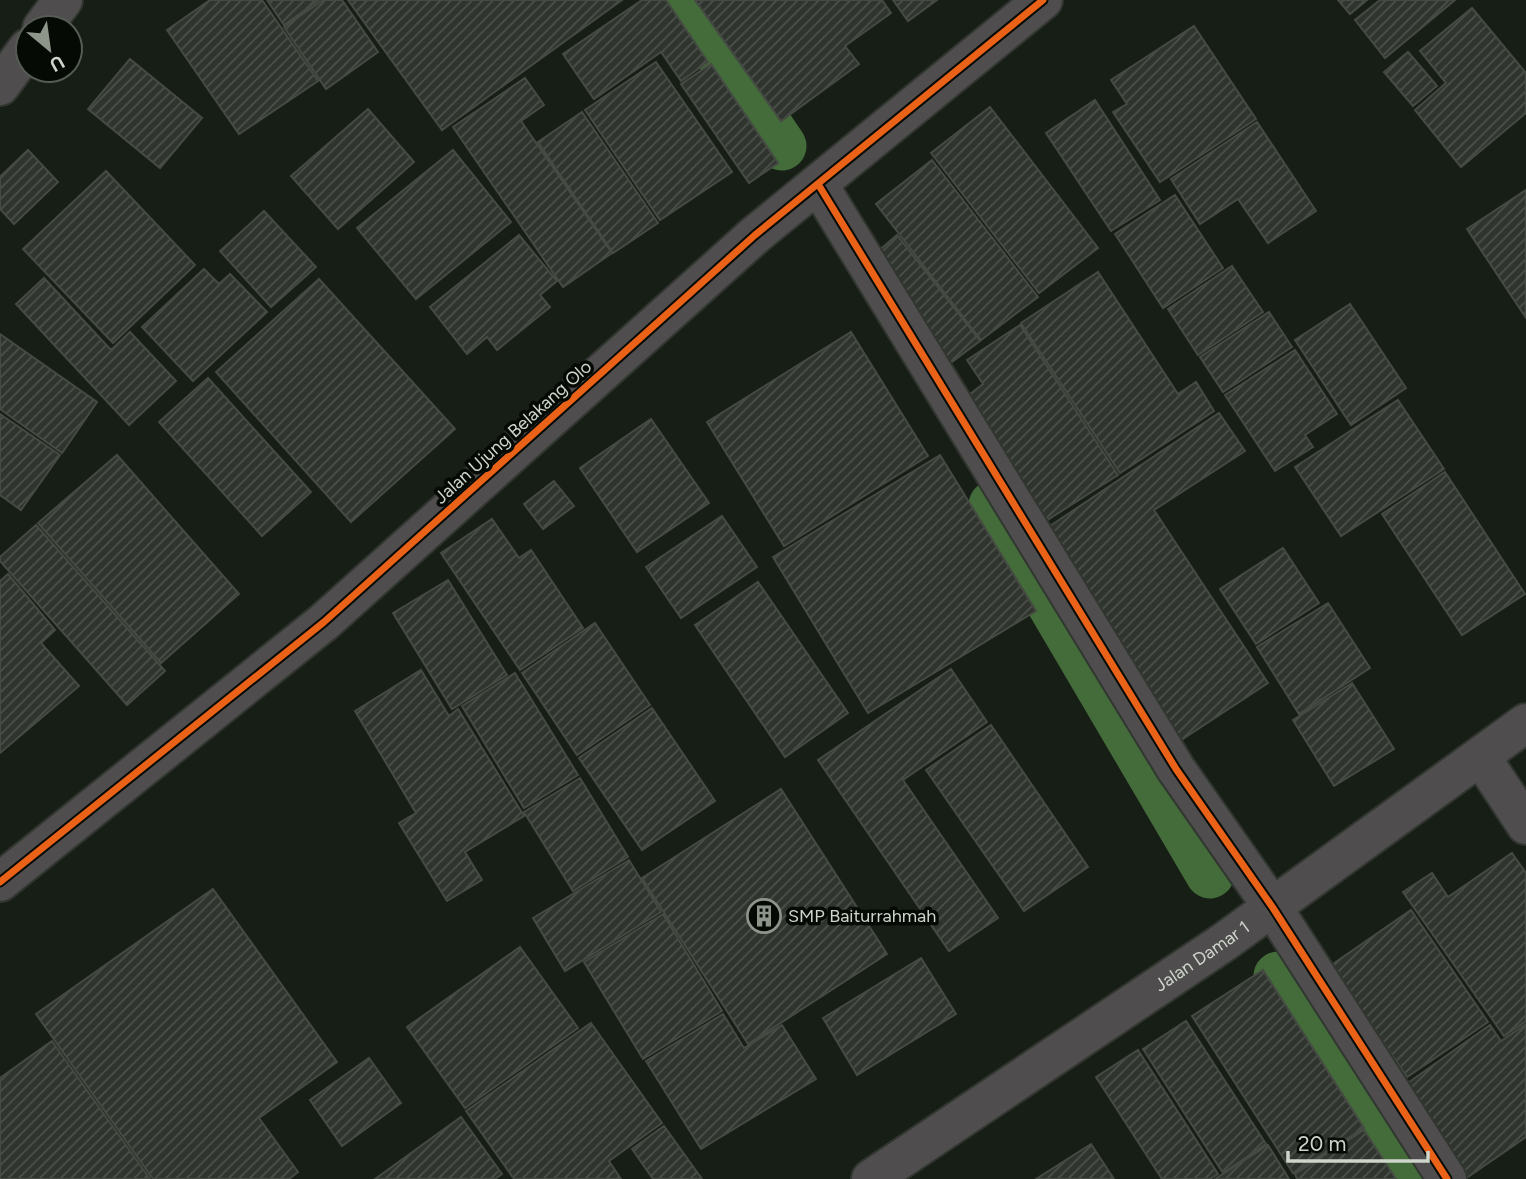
<svg xmlns="http://www.w3.org/2000/svg" width="1526" height="1179" viewBox="0 0 1526 1179" font-family="Figtree,sans-serif">
<style>
.lines{fill:none;stroke-linecap:round;stroke-linejoin:round}
.canal{stroke:#446b3a;stroke-width:49}
.building{fill:url(#building-hatch);stroke:#454a43;stroke-width:2}
.minor-casing{stroke:#313730;stroke-width:42}
.minor{stroke:#4f4d4d;stroke-width:38}
.cycleway-casing{stroke:#050a04;stroke-width:11}
.cycleway{stroke:#ea6118;stroke-width:7}
.labels{text-anchor:middle;dominant-baseline:central;stroke-width:7;stroke-linejoin:round;paint-order:stroke}
.street-label{font-size:18px;fill:#ced6cc;stroke:#050a04}
.poi-label{font-size:18px;fill:#ced6cc;stroke:#050a04;text-anchor:start}
</style>
<defs>
<pattern id="building-hatch" width="6" height="6" patternUnits="userSpaceOnUse" patternTransform="scale(1.75)"><rect width="6" height="6" fill="#2f352e"/><path d="M-1 1l2-2M0 6l6-6M5 7l2-2" fill="none" stroke="#4c524b"/></pattern>
</defs>
<rect width="100%" height="100%" fill="#171e16"/>
<g class="lines">
<path class="canal" d="M 683,0 L 782,146
M 993,505 L 1210,874
M 1278,976 L 1409,1179"/>
</g>
<path class="building" d="M 210,0 L 262,0 L 318,81 L 239,134 L 167,30 Z
M 267,0 L 319,0 L 284,25 Z
M 323,0 L 342,0 L 378,52 L 326,89 L 284,27 Z
M 348,0 L 622,0 L 442,130 Z
M 642,0 L 666,0 L 708,62 L 681,81 L 661,52 L 594,99 L 563,54 Z
M 695,0 L 882,0 L 891,13 L 845,46 L 859,64 L 781,121 Z
M 893,0 L 937,0 L 908,21 Z
M 1338,0 L 1367,0 L 1350,14 Z
M 1380,0 L 1455,0 L 1385,58 L 1355,20 Z
M 1472,8 L 1526,73 L 1526,113 L 1461,167 L 1415,110 L 1446,83 L 1420,51 Z
M 1194,26 L 1256,119 L 1160,182 L 1113,112 L 1127,104 L 1111,80 Z
M 1408,52 L 1437,86 L 1413,106 L 1384,72 Z
M 130,59 L 202,118 L 160,168 L 88,109 Z
M 656,62 L 732,172 L 660,220 L 585,110 Z
M 711,64 L 778,163 L 749,183 L 681,84 Z
M 525,78 L 544,105 L 521,121 L 612,253 L 563,287 L 453,127 Z
M 1095,100 L 1160,200 L 1111,231 L 1046,133 Z
M 990,107 L 1098,248 L 1039,293 L 931,153 Z
M 368,109 L 414,162 L 338,229 L 291,176 Z
M 582,112 L 658,223 L 613,253 L 538,142 Z
M 1257,122 L 1316,211 L 1268,243 L 1238,199 L 1200,224 L 1171,179 Z
M 28,150 L 58,182 L 14,224 L 0,209 L 0,177 Z
M 453,150 L 511,222 L 416,299 L 357,228 Z
M 932,160 L 1038,297 L 981,340 L 876,204 Z
M 106,171 L 195,265 L 113,343 L 23,249 Z
M 1526,190 L 1526,318 L 1467,229 Z
M 1175,195 L 1223,268 L 1163,308 L 1115,234 Z
M 264,211 L 316,267 L 271,307 L 220,251 Z
M 519,235 L 557,281 L 540,295 L 550,307 L 497,350 L 487,337 L 467,354 L 430,307 Z
M 897,235 L 980,341 L 945,367 L 869,259 Z
M 1232,266 L 1263,312 L 1198,355 L 1168,309 Z
M 204,269 L 219,284 L 230,274 L 267,312 L 193,381 L 142,327 Z
M 1098,272 L 1178,394 L 1196,382 L 1214,411 L 1120,473 L 1021,323 Z
M 44,278 L 111,350 L 130,332 L 176,381 L 129,425 L 16,304 Z
M 319,279 L 455,429 L 351,522 L 216,372 Z
M 1350,304 L 1406,388 L 1351,425 L 1295,340 Z
M 1269,312 L 1292,347 L 1223,392 L 1200,357 Z
M 1020,325 L 1118,475 L 1038,526 L 961,401 L 983,384 L 967,360 Z
M 851,332 L 928,456 L 784,546 L 707,422 Z
M 0,334 L 97,402 L 62,453 L 0,409 Z
M 1295,350 L 1337,414 L 1305,435 L 1313,447 L 1275,471 L 1225,395 Z
M 208,378 L 311,492 L 262,536 L 159,422 Z
M 1398,400 L 1444,469 L 1341,536 L 1295,467 Z
M 1219,413 L 1245,451 L 1154,510 L 1268,683 L 1175,744 L 1041,532 Z
M 0,414 L 60,455 L 21,510 L 0,495 Z
M 651,419 L 709,503 L 637,552 L 580,468 Z
M 117,455 L 239,594 L 161,663 L 38,523 Z
M 940,455 L 1036,611 L 868,713 L 773,557 Z
M 1445,472 L 1525,594 L 1462,635 L 1382,514 Z
M 554,481 L 574,506 L 543,529 L 524,504 Z
M 722,516 L 757,567 L 681,618 L 646,567 Z
M 492,519 L 519,558 L 531,550 L 583,628 L 520,670 L 441,553 Z
M 36,525 L 165,671 L 127,705 L 0,561 L 0,557 Z
M 1283,548 L 1319,603 L 1256,644 L 1220,589 Z
M 8,574 L 55,630 L 41,643 L 79,686 L 0,753 L 0,581 Z
M 448,580 L 507,675 L 452,709 L 393,613 Z
M 758,582 L 848,713 L 785,757 L 695,625 Z
M 1328,603 L 1370,668 L 1299,714 L 1257,647 Z
M 595,623 L 650,705 L 577,755 L 522,673 Z
M 951,669 L 987,722 L 903,780 L 998,918 L 949,951 L 818,760 Z
M 421,670 L 449,716 L 458,709 L 524,816 L 465,852 L 482,880 L 447,901 L 399,823 L 416,813 L 355,711 Z
M 515,673 L 578,775 L 524,808 L 462,706 Z
M 1352,683 L 1394,749 L 1334,786 L 1293,720 Z
M 652,708 L 715,801 L 642,850 L 579,758 Z
M 991,725 L 1088,867 L 1024,911 L 926,770 Z
M 580,778 L 628,857 L 573,891 L 524,812 Z
M 781,789 L 887,954 L 748,1044 L 642,878 Z
M 1512,853 L 1526,873 L 1526,1021 L 1504,1036 L 1403,892 L 1432,873 L 1448,897 Z
M 629,860 L 661,912 L 565,971 L 533,918 Z
M 213,889 L 337,1062 L 259,1118 L 298,1172 L 289,1179 L 153,1179 L 36,1014 Z
M 1411,910 L 1488,1022 L 1407,1077 L 1330,966 Z
M 663,914 L 722,1011 L 643,1059 L 584,962 Z
M 520,947 L 578,1028 L 465,1108 L 407,1027 Z
M 921,958 L 956,1014 L 857,1075 L 823,1018 Z
M 1263,970 L 1364,1128 L 1293,1173 L 1192,1016 Z
M 723,1014 L 744,1048 L 782,1025 L 816,1079 L 701,1149 L 646,1061 Z
M 1186,1021 L 1266,1144 L 1223,1173 L 1143,1049 Z
M 591,1023 L 662,1123 L 609,1161 L 621,1179 L 514,1179 L 466,1111 Z
M 1526,1024 L 1526,1137 L 1465,1179 L 1398,1090 L 1490,1025 L 1501,1041 Z
M 52,1041 L 150,1179 L 0,1179 L 0,1078 Z
M 1138,1050 L 1218,1174 L 1210,1179 L 1162,1179 L 1096,1077 Z
M 369,1058 L 401,1103 L 342,1146 L 310,1100 Z
M 461,1117 L 502,1174 L 495,1179 L 375,1179 Z
M 664,1126 L 702,1179 L 653,1179 L 632,1149 Z
M 1364,1130 L 1396,1179 L 1297,1179 L 1295,1174 Z
M 1091,1144 L 1114,1179 L 1036,1179 Z
M 1268,1145 L 1289,1179 L 1215,1179 Z"/>
<g class="lines">
<g class="minor-casing">
<g id="minor">
<path d="M 42,28 L 63,0"/>
<path d="M 0,86 L 28,48"/>
<path d="M 818,184 L 1176,769 L 1273,908 L 1447,1179"/>
<path d="M 1481,757 L 1526,825"/>
<path d="M 0,882 L 324,622 L 755,235 L 1043,0"/>
<path id="s1" d="M 871,1179 L 1224,942 L 1526,723"/>
</g>
</g>
<use href="#minor" class="minor"/>
<g class="cycleway-casing">
<path id="cycleway" d="M 818,184 L 1176,769 L 1273,908 L 1447,1179
M 0,882 L 324,622 L 755,235 L 1043,0"/>
</g>
<use href="#cycleway" class="cycleway"/>
</g>
<defs>
<g id="building-ring" transform="scale(1.75)"><circle r="9.5" fill="#050a04" stroke="#8e968c" stroke-width="1.5"/><path d="M-4-6H4V6H1V3H-1V6H-4ZM-2.5-4.3h1.7v1.8h-1.7ZM.8-4.3h1.7v1.8H.8ZM-2.5-1h1.7V.8h-1.7ZM.8-1h1.7V.8H.8Z" fill="#8e968c"/></g>
</defs>
<g fill-rule="evenodd">
<use href="#building-ring" x="764" y="916"/>
</g>
<g class="labels">
<g class="street-label">
<text transform="translate(513 432) rotate(-42)">Jalan Ujung Belakang Olo</text>
<text stroke="none"><textPath href="#s1" startOffset="399">Jalan Damar 1</textPath></text>
</g>
<g class="poi-label">
<text x="788" y="916">SMP Baiturrahmah</text>
</g>
</g>
<g transform="translate(49 49) rotate(151)"><circle r="33" fill="#050a04" stroke="#555c54" stroke-width="2"/>
<path d="M0-5L12 26L0 18L-12 26Z" fill="#8e968c"/>
<text y="-10" font-size="19" font-weight="bold" text-anchor="middle" fill="#ced6cc">U</text>
</g>
<path d="M1288 1151v10h140v-10" fill="none" stroke="#ced6cc" stroke-width="3.5"/>
<text x="1298" y="1151" font-size="21" fill="#ced6cc" stroke="#050a04" stroke-width="5" paint-order="stroke">20 m</text>
</svg>
